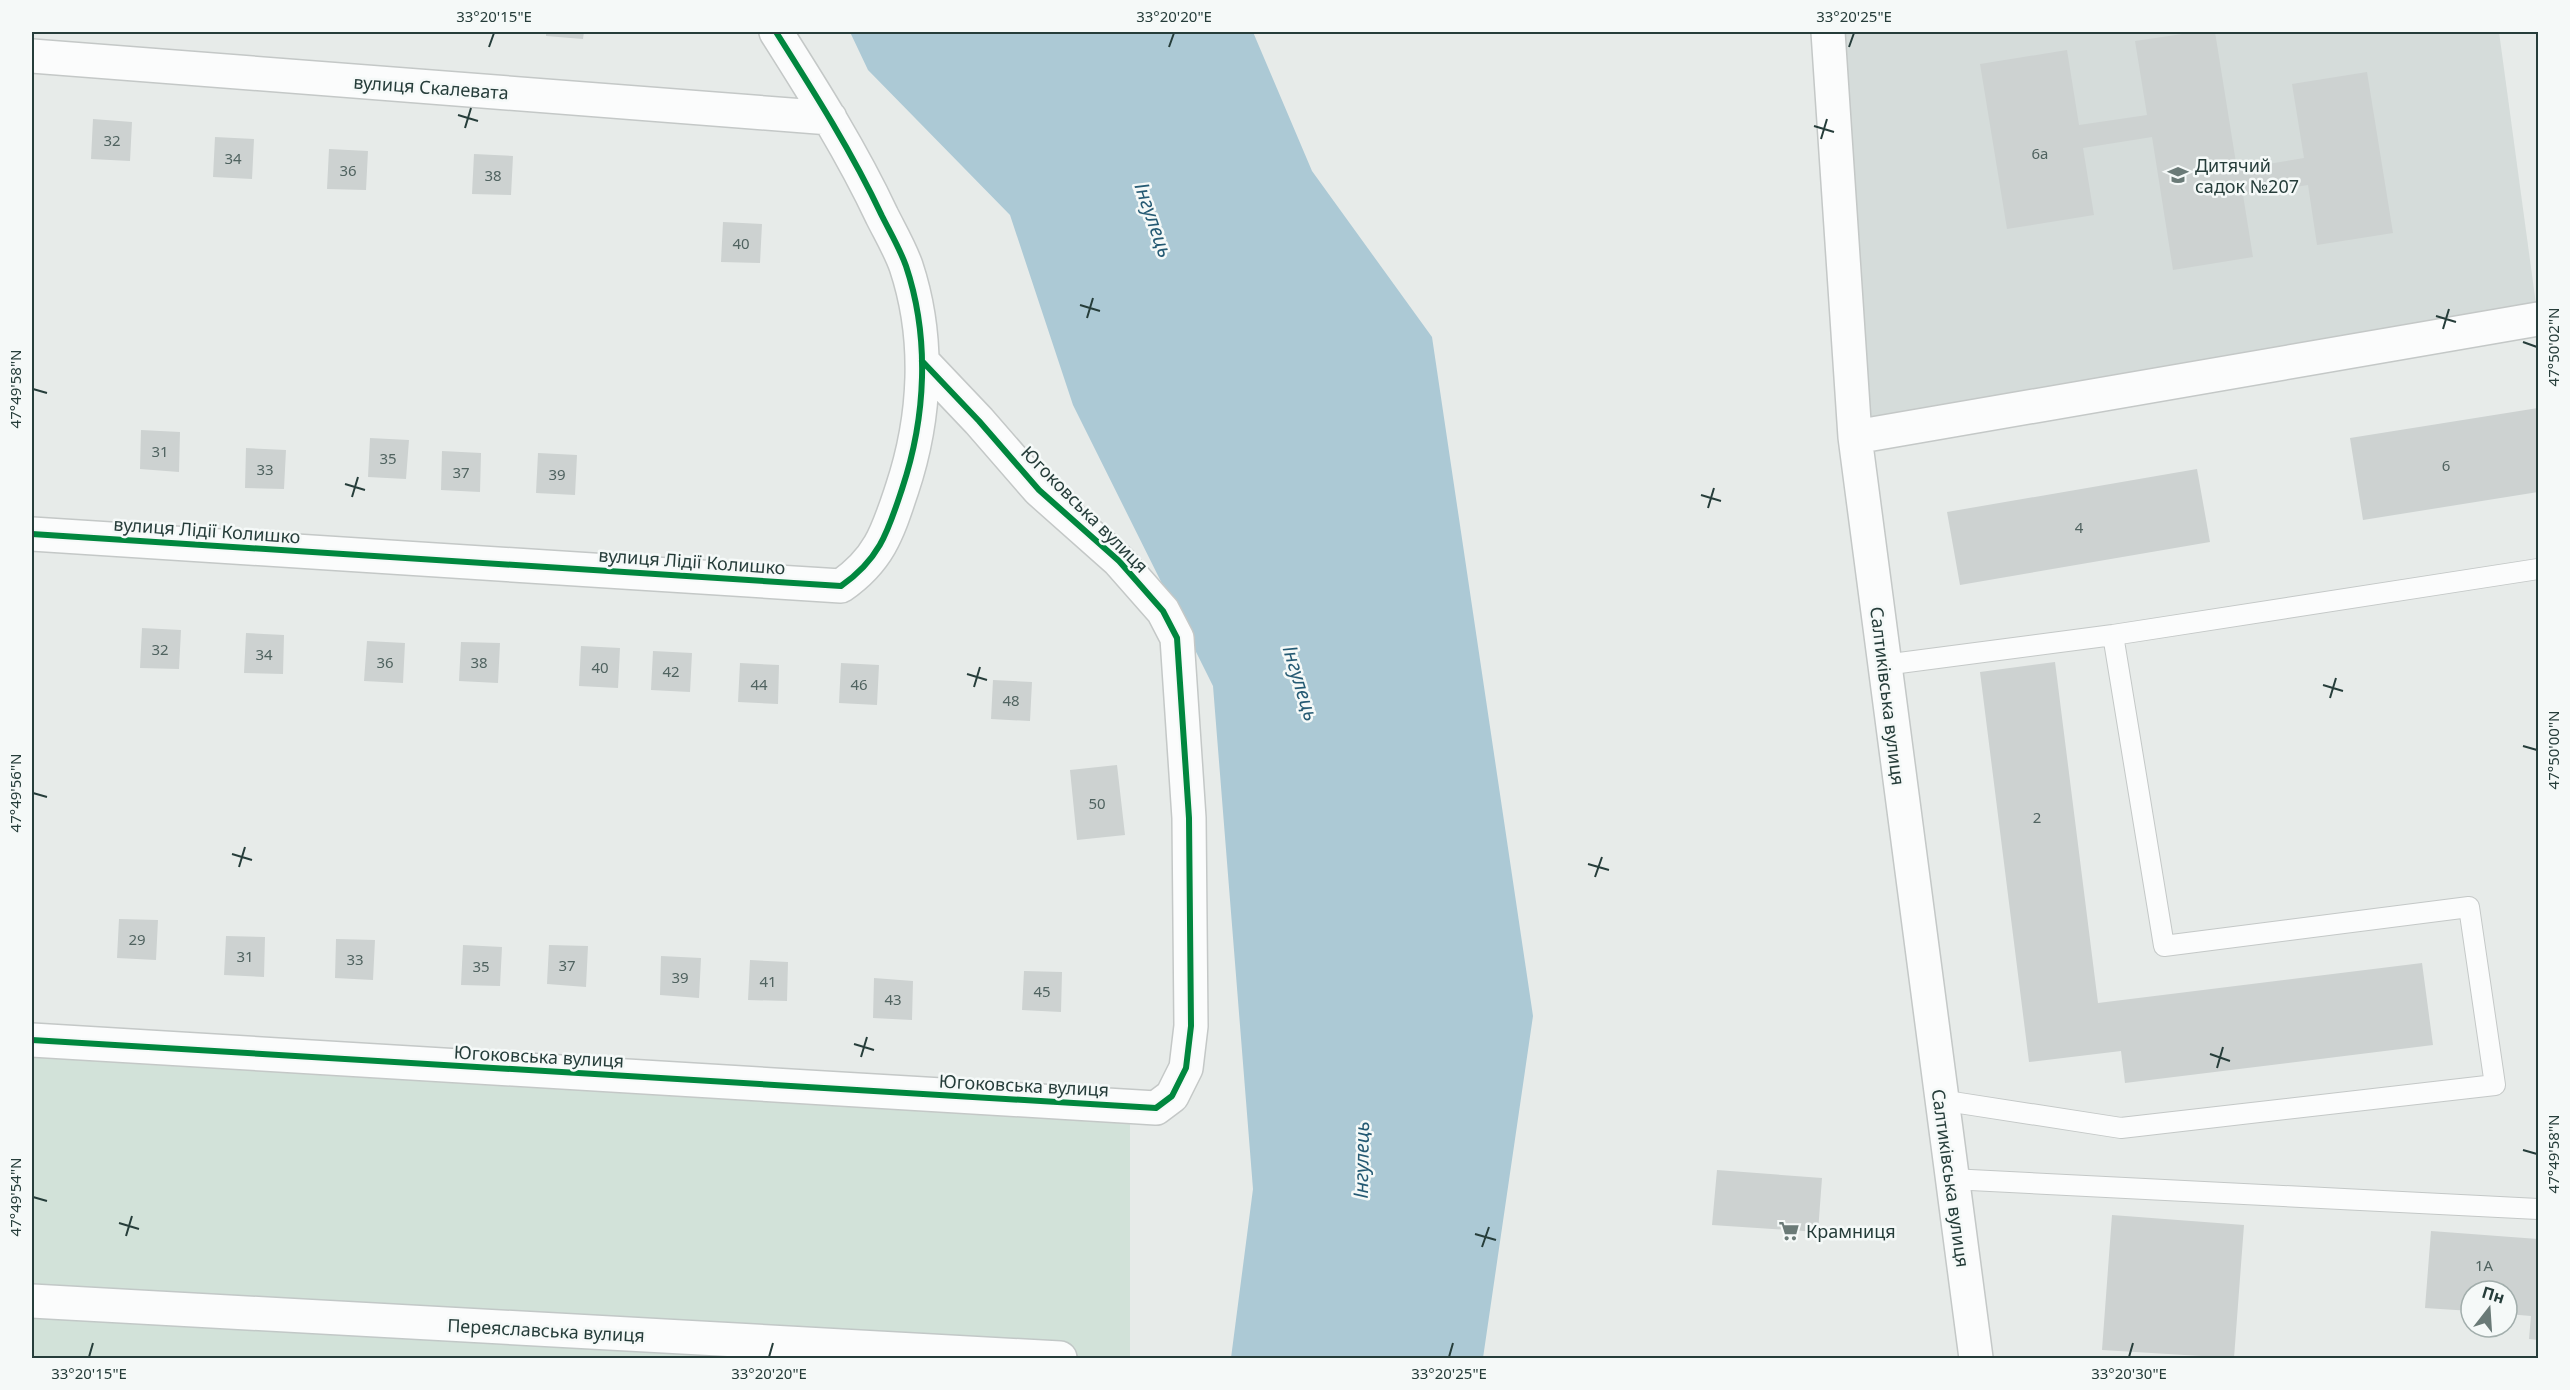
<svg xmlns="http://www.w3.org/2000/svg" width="2570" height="1390" viewBox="0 0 2570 1390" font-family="'Noto Sans',sans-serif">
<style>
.built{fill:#d5dcda}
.green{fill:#d2e2d9}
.water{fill:#acc9d5}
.building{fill:#cdd2d1}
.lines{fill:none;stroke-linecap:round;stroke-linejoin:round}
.lane-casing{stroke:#c4c8c7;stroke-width:22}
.street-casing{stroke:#c4c8c7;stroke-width:36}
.secondary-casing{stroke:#c2c8c7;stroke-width:36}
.lane{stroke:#fbfcfc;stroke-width:20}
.street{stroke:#fbfcfc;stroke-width:33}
.secondary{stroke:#fbfcfc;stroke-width:33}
.cycleway-casing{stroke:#f5f9f8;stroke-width:10}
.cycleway{stroke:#00873e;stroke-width:6}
.ticks{fill:none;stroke:#263d3a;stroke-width:2}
.labels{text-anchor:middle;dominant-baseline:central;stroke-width:5;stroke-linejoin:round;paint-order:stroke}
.number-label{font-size:15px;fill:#506360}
.street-label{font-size:18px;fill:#263d3a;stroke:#f5f9f8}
.poi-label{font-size:18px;fill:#263d3a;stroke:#f5f9f8;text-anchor:start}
.water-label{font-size:20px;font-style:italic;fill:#255a73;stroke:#f5f9f8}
.neatline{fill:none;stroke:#263d3a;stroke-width:2}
.ticks-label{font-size:15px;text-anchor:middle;fill:#263d3a}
</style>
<rect width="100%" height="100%" fill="#e7ebe9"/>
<path class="built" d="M 1828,32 L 2499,32 L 2538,319 L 1855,437 Z"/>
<path class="green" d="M 32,1043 L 1130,1111 L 1130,1358 L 32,1358 Z"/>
<path class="water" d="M 850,32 L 1253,32 L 1312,171 L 1432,337 L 1533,1016 L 1483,1358 L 1231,1358 L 1253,1189 L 1213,686 L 1073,405 L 1010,215 L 868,70 Z"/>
<path class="building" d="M 546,32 L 584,32 L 583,39 L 546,36 Z
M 2196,32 L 2215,32 L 2237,169 L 2304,158 L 2292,84 L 2367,72 L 2393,233 L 2317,245 L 2308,185 L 2243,195 L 2253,257 L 2173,270 L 2152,137 L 2083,148 L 2094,215 L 2007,229 L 1980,64 L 2067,50 L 2079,125 L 2147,115 L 2135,41 Z
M 93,119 L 132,122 L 130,161 L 91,159 Z
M 215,137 L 254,139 L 252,179 L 213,177 Z
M 329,149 L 368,151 L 366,190 L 327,189 Z
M 474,154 L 513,156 L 511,195 L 472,194 Z
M 723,222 L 762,224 L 760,263 L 721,262 Z
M 2538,408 L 2538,492 L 2363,520 L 2350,438 Z
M 141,430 L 180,432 L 179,472 L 140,469 Z
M 370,438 L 409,440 L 406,479 L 368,477 Z
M 246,448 L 286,450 L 284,489 L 245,488 Z
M 442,451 L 481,453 L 480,492 L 441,490 Z
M 538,453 L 577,455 L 575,495 L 536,493 Z
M 2197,469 L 2210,542 L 1960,585 L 1947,512 Z
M 142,628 L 181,630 L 179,669 L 140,668 Z
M 246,633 L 284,635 L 283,674 L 244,673 Z
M 367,641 L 405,643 L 403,683 L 364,681 Z
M 461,642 L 500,643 L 498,683 L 459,681 Z
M 581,646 L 620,648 L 618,688 L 579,686 Z
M 653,651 L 692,653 L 690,692 L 651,690 Z
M 2055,662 L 2098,1003 L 2422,963 L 2433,1045 L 2125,1083 L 2121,1051 L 2029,1062 L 1980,672 Z
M 740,663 L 779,665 L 778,704 L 738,702 Z
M 841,663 L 879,665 L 877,705 L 839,703 Z
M 993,680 L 1032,682 L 1030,721 L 991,719 Z
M 1117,765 L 1125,835 L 1077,840 L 1070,770 Z
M 119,919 L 158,920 L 156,960 L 117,958 Z
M 226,936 L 265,937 L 264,977 L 224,975 Z
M 336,939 L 375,940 L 373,980 L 335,978 Z
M 463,945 L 502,947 L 500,986 L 461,985 Z
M 549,945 L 588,946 L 586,987 L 547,984 Z
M 661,956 L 701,958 L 699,998 L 660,995 Z
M 750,960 L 788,962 L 787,1001 L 748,1000 Z
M 1024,971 L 1062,972 L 1061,1012 L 1022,1010 Z
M 874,978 L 913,981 L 912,1020 L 873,1018 Z
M 1717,1170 L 1822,1178 L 1818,1232 L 1712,1225 Z
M 2112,1215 L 2244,1225 L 2234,1358 L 2102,1350 Z
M 2431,1231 L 2538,1239 L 2538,1340 L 2529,1339 L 2531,1316 L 2507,1314 L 2507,1291 L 2471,1291 L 2471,1311 L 2425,1308 Z"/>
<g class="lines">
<g class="lane-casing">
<path id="lane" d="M 1884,665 L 2113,635 L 2538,569
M 1940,1100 L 2121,1128 L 2495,1085 L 2469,907 L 2164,946 L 2113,635
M 1951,1179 L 2538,1209"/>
</g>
<g class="street-casing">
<path id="street" d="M 1828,32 L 1855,437 L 1976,1358
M 32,56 L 830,118
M 1855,437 L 2538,319
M 32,534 L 841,586 C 880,559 888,531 902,489 C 926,417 930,338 906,266 C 900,249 890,232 882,216 C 852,152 814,92 776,32
M 32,1040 L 1156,1108 L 1172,1096 L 1186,1068 L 1191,1026 L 1189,818 L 1177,638 L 1163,611 L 1119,561 L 1039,490 L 979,421 L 922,361"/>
</g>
<g class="secondary-casing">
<path id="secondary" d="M 32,1301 L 1060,1358"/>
</g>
<use href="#lane" class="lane"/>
<use href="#street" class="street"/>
<use href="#secondary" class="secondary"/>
<g class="cycleway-casing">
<path id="cycleway" d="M 32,534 L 841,586 C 880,559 888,531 902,489 C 926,417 930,338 906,266 C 900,249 890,232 882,216 C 852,152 814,92 776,32
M 32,1040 L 1156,1108 L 1172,1096 L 1186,1068 L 1191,1026 L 1189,818 L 1177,638 L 1163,611 L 1119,561 L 1039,490 L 979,421 L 922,361"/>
</g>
<use href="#cycleway" class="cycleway"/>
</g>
<path class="ticks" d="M 489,47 L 494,33M 1169,47 L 1174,33M 1849,47 L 1854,33M 458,115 L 478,121M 1814,126 L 1834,132M 465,128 L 471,108M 1821,139 L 1827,119M 1080,305 L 1100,311M 2436,316 L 2456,322M 1087,318 L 1093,298M 2443,329 L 2449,309M 2523,342 L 2537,347M 33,389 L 47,393M 345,484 L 365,490M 1701,495 L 1721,501M 352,497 L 358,477M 1708,508 L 1714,488M 967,674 L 987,680M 2323,685 L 2343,691M 974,687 L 980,667M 2330,698 L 2336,678M 2523,746 L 2537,750M 33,793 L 47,797M 232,854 L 252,860M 1588,864 L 1609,870M 239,867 L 245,847M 1595,877 L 1602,857M 854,1044 L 874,1050M 2210,1054 L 2230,1061M 861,1057 L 867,1037M 2217,1068 L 2223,1047M 2523,1150 L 2537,1154M 33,1197 L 47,1201M 119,1223 L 139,1229M 1475,1234 L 1496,1240M 126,1236 L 132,1216M 1482,1247 L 1489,1227M 89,1357 L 93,1343M 769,1357 L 773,1343M 1449,1357 L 1453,1343M 2129,1357 L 2133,1343"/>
<defs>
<g id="school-bare" transform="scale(1.62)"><path d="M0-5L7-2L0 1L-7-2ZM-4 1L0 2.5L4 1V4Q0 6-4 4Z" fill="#6a7a77" stroke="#f5f9f8" stroke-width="2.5" paint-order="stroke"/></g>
<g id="supermarket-bare" transform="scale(1.62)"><path d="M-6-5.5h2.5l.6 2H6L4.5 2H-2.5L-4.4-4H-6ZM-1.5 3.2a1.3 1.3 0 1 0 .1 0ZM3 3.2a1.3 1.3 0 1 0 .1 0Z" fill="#6a7a77" stroke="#f5f9f8" stroke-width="2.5" paint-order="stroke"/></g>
</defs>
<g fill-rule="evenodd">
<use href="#school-bare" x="2178" y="175"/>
<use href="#supermarket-bare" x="1789" y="1231"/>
</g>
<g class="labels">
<g class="number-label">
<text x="112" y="140">32</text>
<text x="2040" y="153">6а</text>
<text x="233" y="158">34</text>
<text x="348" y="170">36</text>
<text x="493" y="175">38</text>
<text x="741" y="243">40</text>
<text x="160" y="451">31</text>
<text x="388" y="458">35</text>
<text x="2446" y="465">6</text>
<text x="265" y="469">33</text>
<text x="461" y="472">37</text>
<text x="557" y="474">39</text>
<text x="2079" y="527">4</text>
<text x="160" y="649">32</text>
<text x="264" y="654">34</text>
<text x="385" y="662">36</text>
<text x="479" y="662">38</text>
<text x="600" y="667">40</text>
<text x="671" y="671">42</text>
<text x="759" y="684">44</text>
<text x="859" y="684">46</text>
<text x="1011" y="700">48</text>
<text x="1097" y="803">50</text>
<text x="2037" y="817">2</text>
<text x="137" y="939">29</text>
<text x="245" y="956">31</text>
<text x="355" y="959">33</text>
<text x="567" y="965">37</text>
<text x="481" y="966">35</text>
<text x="680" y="977">39</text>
<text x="768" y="981">41</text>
<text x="1042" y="991">45</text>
<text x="893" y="999">43</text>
<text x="2484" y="1265">1А</text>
</g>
<g class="street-label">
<text transform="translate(431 87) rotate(4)">вулиця Скалевата</text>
<text transform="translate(1085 509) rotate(45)">Югоковська вулиця</text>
<text transform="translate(207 530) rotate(4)">вулиця Лідії Колишко</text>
<text transform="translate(692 561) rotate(4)">вулиця Лідії Колишко</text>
<text transform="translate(1888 696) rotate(83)">Салтиківська вулиця</text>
<text transform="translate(539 1056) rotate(3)">Югоковська вулиця</text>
<text transform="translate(1024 1085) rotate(3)">Югоковська вулиця</text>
<text transform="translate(1951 1178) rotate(82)">Салтиківська вулиця</text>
<text transform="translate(546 1330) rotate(3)">Переяславська вулиця</text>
</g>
<g class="poi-label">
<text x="2195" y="165">Дитячий<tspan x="2195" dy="21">садок №207</tspan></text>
<text x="1806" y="1231">Крамниця</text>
</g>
<g class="water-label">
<text transform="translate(1154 220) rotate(71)">Інгулець</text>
<text transform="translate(1301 683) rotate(73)">Інгулець</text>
<text transform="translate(1361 1160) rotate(-89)">Інгулець</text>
</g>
</g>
<rect width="2570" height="1390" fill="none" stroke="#f5f9f8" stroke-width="66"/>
<g transform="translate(2489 1309) rotate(17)"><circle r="28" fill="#f5f9f8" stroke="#a2aeac" stroke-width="1.5"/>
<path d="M0-4.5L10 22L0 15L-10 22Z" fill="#6a7a77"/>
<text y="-9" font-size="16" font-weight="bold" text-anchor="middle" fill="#263d3a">Пн</text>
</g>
<rect x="33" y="33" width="2504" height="1324" class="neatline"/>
<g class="ticks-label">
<text x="494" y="22">33°20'15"E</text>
<text x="1174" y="22">33°20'20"E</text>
<text x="1854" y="22">33°20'25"E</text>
<text transform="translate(2554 347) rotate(-90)" y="5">47°50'02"N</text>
<text transform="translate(16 389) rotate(-90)" y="5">47°49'58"N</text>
<text transform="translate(2554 750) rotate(-90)" y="5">47°50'00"N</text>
<text transform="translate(16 793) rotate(-90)" y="5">47°49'56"N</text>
<text transform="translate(2554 1154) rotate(-90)" y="5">47°49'58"N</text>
<text transform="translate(16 1197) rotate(-90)" y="5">47°49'54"N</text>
<text x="89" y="1379">33°20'15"E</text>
<text x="769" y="1379">33°20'20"E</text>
<text x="1449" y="1379">33°20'25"E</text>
<text x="2129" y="1379">33°20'30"E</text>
</g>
</svg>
